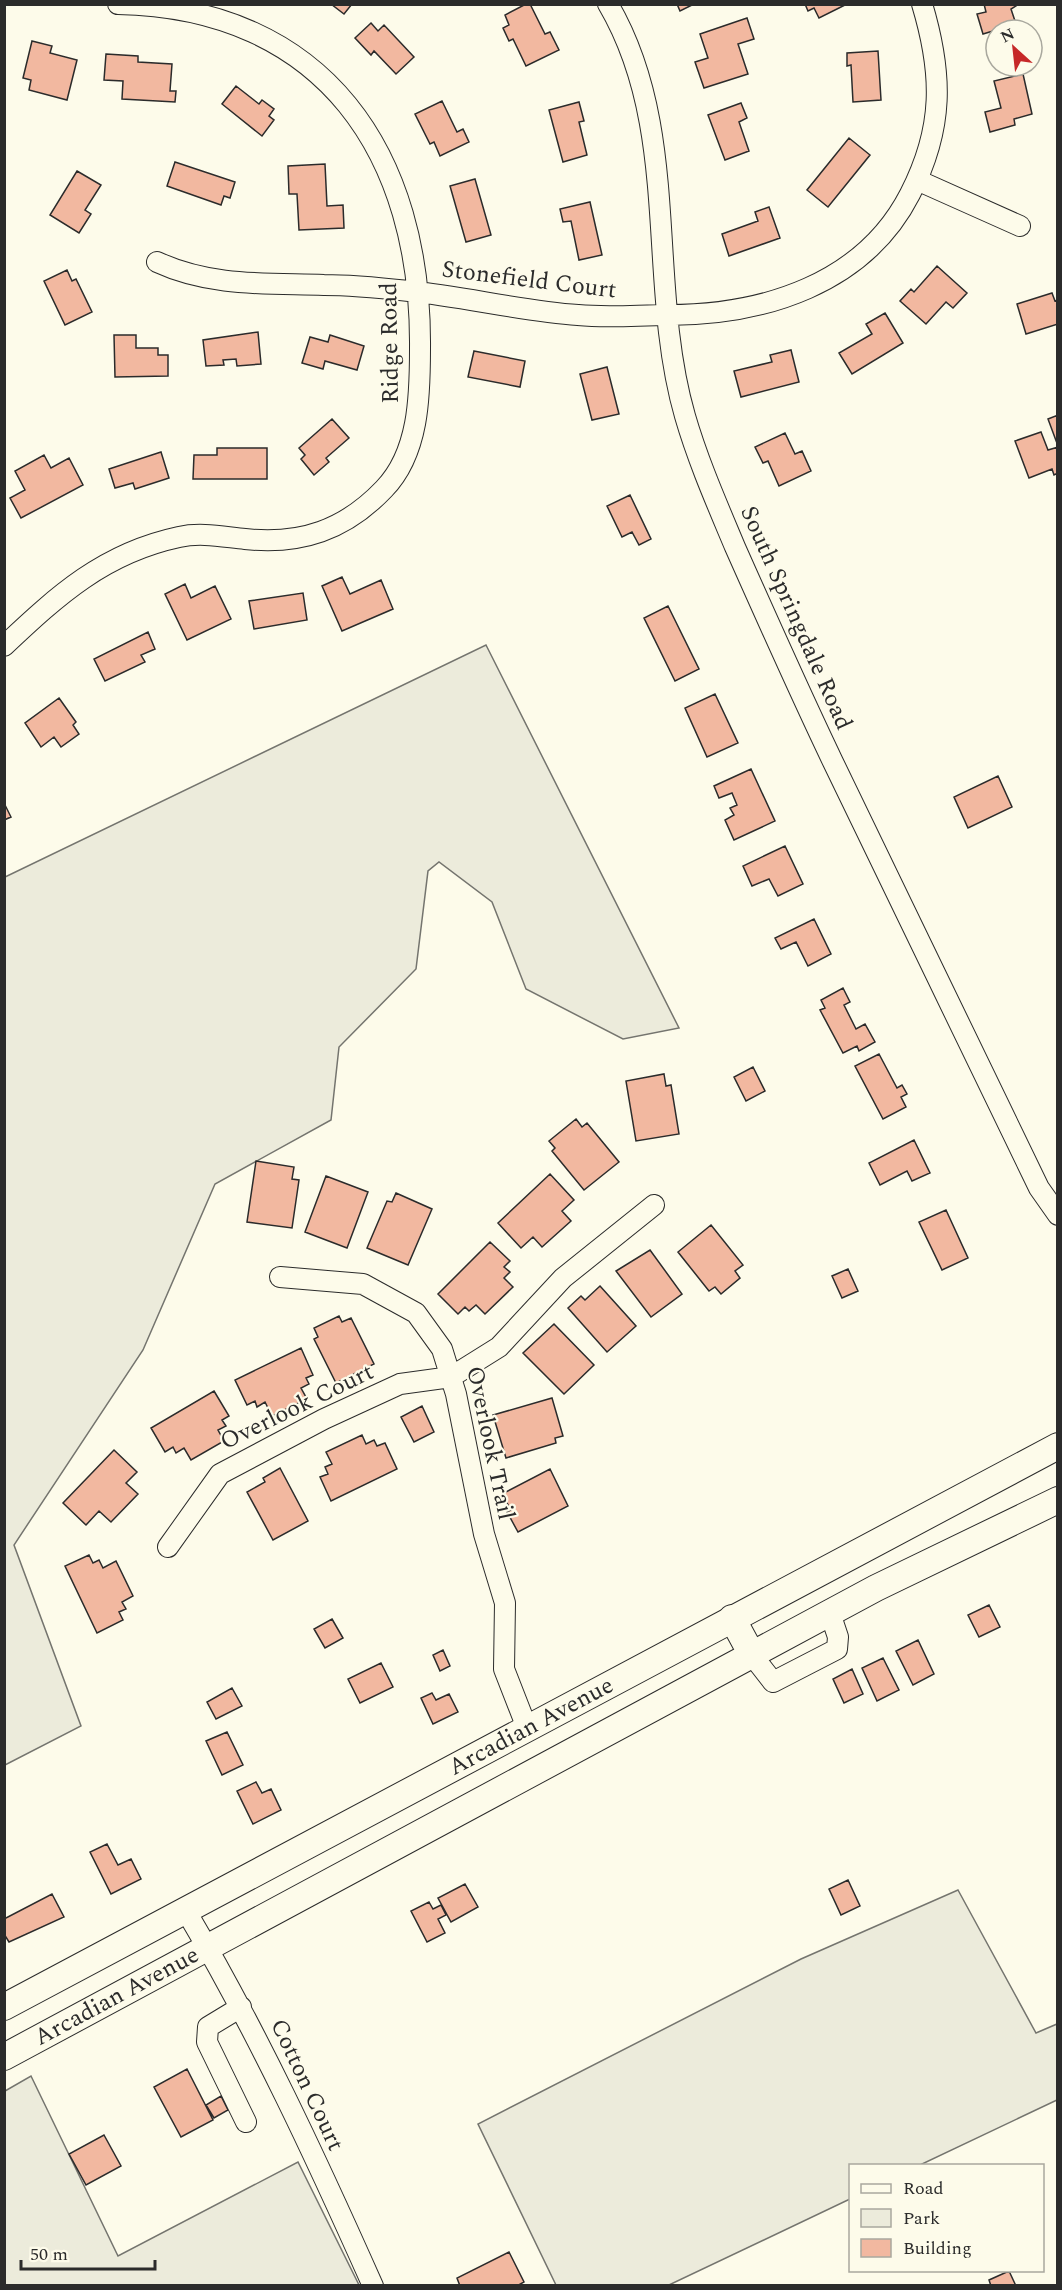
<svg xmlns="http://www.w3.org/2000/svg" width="1062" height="2290" viewBox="0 0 1062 2290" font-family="Spectral,serif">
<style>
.green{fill:#ecebdb;stroke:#74746e;stroke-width:1.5}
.building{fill:#f2b8a0;stroke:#2b2b2b;stroke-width:1.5}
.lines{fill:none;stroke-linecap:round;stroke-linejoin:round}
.minor-casing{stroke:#2b2b2b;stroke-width:22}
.major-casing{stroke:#2b2b2b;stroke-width:28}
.minor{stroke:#fdfbea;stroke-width:20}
.major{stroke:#fdfbea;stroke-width:26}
.labels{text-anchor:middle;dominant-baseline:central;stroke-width:4.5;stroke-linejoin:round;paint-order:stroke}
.street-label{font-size:24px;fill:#2b2b2b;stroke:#fdfbea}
</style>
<rect width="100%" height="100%" fill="#fdfbea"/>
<path class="green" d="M 486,645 L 679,1028 L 623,1039 L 526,989 L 492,902 L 439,862 L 428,871 L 416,969 L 339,1047 L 331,1120 L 215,1184 L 143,1350 L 14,1545 L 81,1726 L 5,1765 L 5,877 Z
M 958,1890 L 1036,2033 L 1057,2024 L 1057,2100 L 920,2165 L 850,2166 L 850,2199 L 669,2285 L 556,2285 L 478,2124 L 801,1959 Z
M 31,2076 L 118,2256 L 298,2162 L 359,2285 L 5,2285 L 5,2091 Z"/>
<path class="building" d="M 331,4 L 352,4 L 344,14 Z
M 526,4 L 530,4 L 545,34 L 550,32 L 559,50 L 526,66 L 513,39 L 509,41 L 503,28 L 509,25 L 505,15 Z
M 677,4 L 694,4 L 680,11 Z
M 805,4 L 845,4 L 845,5 L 819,18 L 814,8 L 808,11 Z
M 984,4 L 1019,4 L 1011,9 L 1016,24 L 983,34 L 977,14 L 986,12 Z
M 747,18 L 754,39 L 738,44 L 748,74 L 704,88 L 695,62 L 708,58 L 700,34 Z
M 371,23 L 378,31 L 384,25 L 414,57 L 396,74 L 374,51 L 371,55 L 355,38 Z
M 32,41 L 52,46 L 50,53 L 77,60 L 67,100 L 29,90 L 31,80 L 23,78 Z
M 878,51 L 881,100 L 853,102 L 851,65 L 847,66 L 847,53 Z
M 106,54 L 138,56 L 138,62 L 172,64 L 170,91 L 176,91 L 175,102 L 122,99 L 123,81 L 104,80 Z
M 1023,74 L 1032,114 L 1014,119 L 1015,125 L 990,132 L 985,112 L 1001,108 L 994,81 Z
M 236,86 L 259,104 L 262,100 L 274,109 L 269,116 L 274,120 L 262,136 L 222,104 Z
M 442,101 L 457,132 L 463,129 L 469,142 L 440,156 L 434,142 L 430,144 L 415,114 Z
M 579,102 L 584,121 L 579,122 L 587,155 L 563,162 L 549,110 Z
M 741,103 L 747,118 L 739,122 L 749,151 L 725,160 L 708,115 Z
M 849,138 L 870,155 L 828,207 L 807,190 Z
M 175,162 L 235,182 L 230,198 L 224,196 L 221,205 L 167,186 Z
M 325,164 L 327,206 L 343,205 L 344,228 L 299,230 L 297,194 L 289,194 L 288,166 Z
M 77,171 L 101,185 L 85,210 L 91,214 L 79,233 L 50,215 Z
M 475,179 L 491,235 L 466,242 L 450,186 Z
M 590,202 L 602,255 L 579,260 L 571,221 L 563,222 L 560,209 Z
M 769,207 L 780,238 L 729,256 L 722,234 L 758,221 L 755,212 Z
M 937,266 L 967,293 L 953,308 L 946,302 L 926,324 L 900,301 L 911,289 L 914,292 Z
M 67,270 L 72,281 L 76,279 L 92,312 L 65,325 L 44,281 Z
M 1052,293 L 1055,301 L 1058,300 L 1058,324 L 1026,334 L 1017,304 Z
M 885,313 L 903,343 L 852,374 L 839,353 L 872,334 L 866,324 Z
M 258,332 L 261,364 L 237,366 L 236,359 L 223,360 L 224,365 L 206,366 L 203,340 Z
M 114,335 L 136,335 L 136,348 L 158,348 L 158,355 L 168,355 L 168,376 L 115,377 Z
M 330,335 L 364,346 L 357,370 L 325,361 L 323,369 L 302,363 L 310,337 L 328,342 Z
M 791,350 L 799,382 L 741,397 L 734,371 L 772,362 L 770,355 Z
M 474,351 L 525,361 L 520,387 L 468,377 Z
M 607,367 L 619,414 L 592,420 L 580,374 Z
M 1058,415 L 1058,446 L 1048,419 Z
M 332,419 L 349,438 L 326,458 L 329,462 L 314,475 L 301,459 L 305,455 L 299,448 Z
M 1041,432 L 1048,450 L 1058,447 L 1058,473 L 1054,475 L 1052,469 L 1029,478 L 1015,441 Z
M 785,433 L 795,454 L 802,451 L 811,471 L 779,486 L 768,461 L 763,463 L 755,447 Z
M 217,448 L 267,448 L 267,479 L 193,479 L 194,455 L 217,455 Z
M 161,452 L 169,478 L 135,489 L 133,483 L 115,488 L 109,469 Z
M 44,455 L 51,468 L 69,458 L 83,485 L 21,518 L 10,498 L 25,490 L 15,471 Z
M 630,495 L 651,539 L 639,545 L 632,532 L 622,537 L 607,506 Z
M 342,577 L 350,594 L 381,580 L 393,609 L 342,631 L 322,586 Z
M 185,584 L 191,598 L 215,586 L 231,619 L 187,640 L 165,594 Z
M 303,593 L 307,620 L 254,629 L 249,601 Z
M 668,606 L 699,669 L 675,681 L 644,618 Z
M 148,632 L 155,649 L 141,655 L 145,662 L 105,681 L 94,659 Z
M 715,694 L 738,743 L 707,757 L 685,708 Z
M 59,698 L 76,722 L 73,725 L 79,734 L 61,747 L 54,737 L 41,747 L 25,723 Z
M 751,769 L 775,821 L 734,840 L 725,820 L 734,815 L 730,808 L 737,805 L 732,793 L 719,798 L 714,786 Z
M 998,776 L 1012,807 L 968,828 L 954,797 Z
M 4,803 L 11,817 L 4,820 Z
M 785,846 L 803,884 L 778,896 L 769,879 L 752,886 L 743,866 Z
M 814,919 L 831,954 L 808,966 L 796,942 L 781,949 L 775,938 Z
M 843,988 L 850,1002 L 844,1005 L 856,1029 L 865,1024 L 875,1042 L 859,1051 L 857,1046 L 843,1053 L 820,1010 L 825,1008 L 821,1000 Z
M 879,1054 L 897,1088 L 902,1085 L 907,1094 L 901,1097 L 906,1107 L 883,1119 L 855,1066 Z
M 753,1067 L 765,1091 L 746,1101 L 734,1077 Z
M 664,1074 L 666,1086 L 671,1085 L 679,1134 L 636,1141 L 626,1081 Z
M 576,1119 L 582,1127 L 587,1123 L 619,1162 L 584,1190 L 552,1151 L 555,1148 L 549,1141 Z
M 914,1140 L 930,1173 L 912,1181 L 907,1171 L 880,1185 L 869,1163 Z
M 256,1161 L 294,1167 L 292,1179 L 299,1180 L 292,1228 L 247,1222 Z
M 550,1174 L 574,1200 L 562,1211 L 571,1221 L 542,1247 L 533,1237 L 521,1248 L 498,1223 Z
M 326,1176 L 368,1192 L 347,1248 L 305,1232 Z
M 396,1193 L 432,1209 L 408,1265 L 367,1248 L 387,1201 L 392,1202 Z
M 946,1210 L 968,1258 L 942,1270 L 919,1222 Z
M 711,1225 L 743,1265 L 735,1271 L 740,1278 L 721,1294 L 715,1287 L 709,1291 L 678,1252 Z
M 490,1242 L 510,1261 L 504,1267 L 510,1272 L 504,1278 L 513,1287 L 485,1314 L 476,1305 L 469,1311 L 465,1307 L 458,1314 L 438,1294 Z
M 650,1250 L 682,1294 L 651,1317 L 616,1271 Z
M 848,1269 L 858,1291 L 842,1298 L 832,1276 Z
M 600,1286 L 636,1326 L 607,1352 L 568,1308 L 581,1296 L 585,1300 Z
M 339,1316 L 342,1322 L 351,1318 L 374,1364 L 336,1383 L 314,1339 L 318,1337 L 314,1328 Z
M 554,1324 L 594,1365 L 564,1394 L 523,1353 Z
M 301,1348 L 313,1375 L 306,1378 L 309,1384 L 301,1388 L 307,1399 L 272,1416 L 265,1402 L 257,1407 L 255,1401 L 247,1405 L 235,1380 Z
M 214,1391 L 229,1416 L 222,1420 L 226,1426 L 218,1430 L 224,1441 L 191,1460 L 184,1448 L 176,1453 L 173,1447 L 165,1452 L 151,1428 Z
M 552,1398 L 563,1436 L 555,1438 L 556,1443 L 506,1458 L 493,1415 Z
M 422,1406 L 434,1432 L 414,1442 L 401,1417 Z
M 362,1435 L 366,1444 L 374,1440 L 377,1446 L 385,1443 L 397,1469 L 331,1501 L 320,1477 L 328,1474 L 325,1467 L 332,1464 L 326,1452 Z
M 114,1450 L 137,1472 L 126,1483 L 138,1494 L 111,1522 L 99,1511 L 86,1525 L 63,1503 Z
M 280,1468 L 308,1521 L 273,1540 L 247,1492 L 265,1482 L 263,1478 Z
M 550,1469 L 568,1506 L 518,1532 L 507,1512 L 511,1510 L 502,1494 Z
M 89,1555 L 93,1563 L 99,1560 L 103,1568 L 116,1561 L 133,1596 L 122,1602 L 126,1609 L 119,1612 L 123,1620 L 97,1633 L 65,1566 Z
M 989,1605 L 1000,1627 L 979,1637 L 968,1615 Z
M 332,1619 L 343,1638 L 325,1648 L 314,1629 Z
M 918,1640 L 934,1674 L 913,1685 L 896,1651 Z
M 443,1650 L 450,1666 L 440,1671 L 433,1655 Z
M 883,1658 L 899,1690 L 877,1701 L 862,1668 Z
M 381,1663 L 393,1687 L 360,1703 L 348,1679 Z
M 852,1669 L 863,1694 L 844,1703 L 833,1679 Z
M 232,1688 L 242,1706 L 216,1719 L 207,1702 Z
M 432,1693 L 436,1700 L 449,1694 L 458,1712 L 433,1724 L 421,1698 Z
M 227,1732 L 243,1765 L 222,1775 L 206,1741 Z
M 256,1782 L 262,1793 L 271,1789 L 281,1810 L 253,1824 L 237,1791 Z
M 107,1844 L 118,1865 L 131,1859 L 141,1879 L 111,1894 L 90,1852 Z
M 848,1880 L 860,1906 L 841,1915 L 829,1889 Z
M 465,1884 L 478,1907 L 451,1922 L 438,1898 Z
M 52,1894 L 64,1917 L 9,1942 L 4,1934 L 4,1919 Z
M 429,1902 L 433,1909 L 441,1905 L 446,1915 L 438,1919 L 445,1933 L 427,1942 L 411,1911 Z
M 187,2069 L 213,2120 L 181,2137 L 154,2087 Z
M 221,2096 L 228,2110 L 214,2118 L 206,2105 Z
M 104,2135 L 121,2166 L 86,2185 L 69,2154 Z
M 509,2252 L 524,2282 L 517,2286 L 460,2286 L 457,2278 Z
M 1009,2271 L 1016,2286 L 991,2286 L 989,2280 Z"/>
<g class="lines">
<g class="minor-casing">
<path id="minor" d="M 608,4 C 682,130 646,281 685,416 C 698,461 717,504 735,547 C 767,619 799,691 833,762 C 902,904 970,1046 1039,1188 L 1058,1215
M 917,180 L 1020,226
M 157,262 C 211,287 266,283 324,285 C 353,285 381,288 409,291 C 466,297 522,311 578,315 C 609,318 638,315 668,315 C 764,315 864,284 910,194 C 944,128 943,74 922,4
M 4,646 C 58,595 104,553 179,537 C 201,532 224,537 245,539 C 301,545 345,530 384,489 C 419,453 420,396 420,349 C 422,154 325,8 118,4
M 280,1277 L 363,1284 L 416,1313 L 442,1349 L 456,1394 L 484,1534 L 505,1603 L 504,1669 L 527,1728
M 168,1547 L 220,1474 L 324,1419 L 400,1384 L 451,1377 L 499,1347 L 563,1278 L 654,1205
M 752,1655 L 773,1682 L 837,1649 L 838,1637 L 830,1613
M 186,1911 C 257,2031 316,2158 373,2286
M 241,2007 L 208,2027 L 207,2042 L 246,2122"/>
</g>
<g class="major-casing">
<g id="major">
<path d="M 732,1618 L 752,1655"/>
<path id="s1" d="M 4,2007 L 1058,1446"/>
<path id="s2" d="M 4,2057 L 876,1588 L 1058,1500"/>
</g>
</g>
<use href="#minor" class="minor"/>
<use href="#major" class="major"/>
</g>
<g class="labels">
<g class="street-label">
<text transform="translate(529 280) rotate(7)">Stonefield Court</text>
<text transform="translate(390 343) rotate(-91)">Ridge Road</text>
<text transform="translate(796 618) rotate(66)">South Springdale Road</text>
<text transform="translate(297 1407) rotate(-26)">Overlook Court</text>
<text transform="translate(490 1443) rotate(78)">Overlook Trail</text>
<text stroke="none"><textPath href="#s1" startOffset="597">Arcadian Avenue</textPath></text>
<text stroke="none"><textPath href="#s2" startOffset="128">Arcadian Avenue</textPath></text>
<text transform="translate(307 2085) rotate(65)">Cotton Court</text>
</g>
</g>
<rect width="1062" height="2290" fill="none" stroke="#2b2b2b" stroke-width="12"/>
<rect x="849" y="2164" width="195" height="108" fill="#fdfbea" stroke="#a9a89e" stroke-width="1.5"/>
<rect x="861" y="2184" width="30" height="9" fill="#fdfbea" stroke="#a9a89e" stroke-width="1.5"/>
<text x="903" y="2194" font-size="18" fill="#2b2b2b">Road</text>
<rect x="861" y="2209" width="30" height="18" fill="#ecebdb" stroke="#a9a89e" stroke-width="1.5"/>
<text x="903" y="2224" font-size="18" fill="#2b2b2b">Park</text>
<rect x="861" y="2239" width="30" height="18" fill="#f2b8a0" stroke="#a9a89e" stroke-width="1.5"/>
<text x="903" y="2254" font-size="18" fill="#2b2b2b">Building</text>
<g transform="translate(1014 48) rotate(333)"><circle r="28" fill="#fdfbea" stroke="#a9a89e" stroke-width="1.5"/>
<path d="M0-4.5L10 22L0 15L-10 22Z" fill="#c62828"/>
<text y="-9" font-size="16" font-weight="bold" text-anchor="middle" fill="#2b2b2b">N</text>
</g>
<path d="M21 2260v9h134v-9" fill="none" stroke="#2b2b2b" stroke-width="3"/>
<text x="30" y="2260" font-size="18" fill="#2b2b2b" stroke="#fdfbea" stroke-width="4.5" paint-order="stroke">50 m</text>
</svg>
